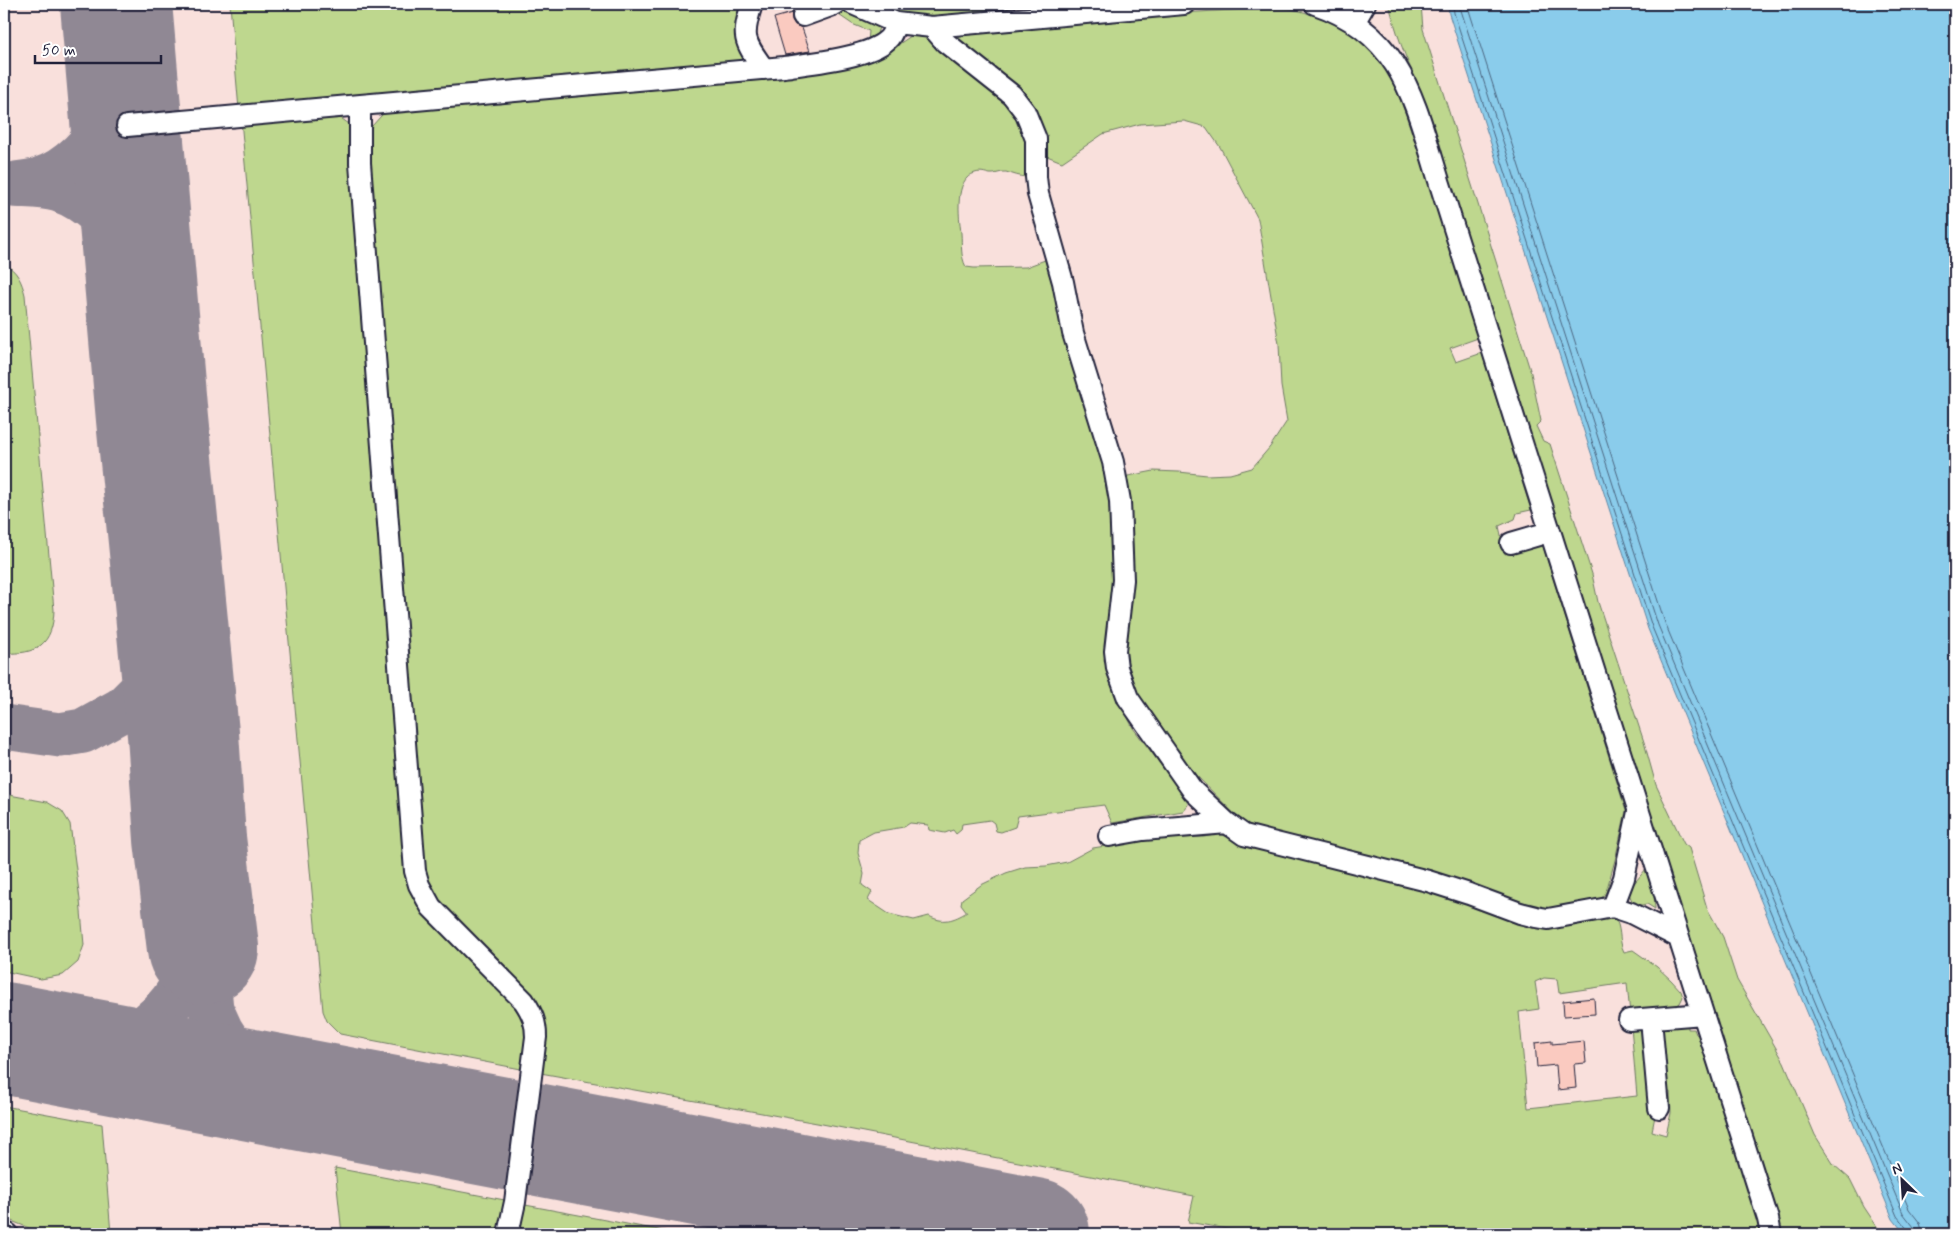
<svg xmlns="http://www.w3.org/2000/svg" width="1959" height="1238" viewBox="0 0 1959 1238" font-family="Mynerve,sans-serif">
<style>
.built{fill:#f9e0dc}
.green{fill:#bed78e;stroke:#707c64}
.water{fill:#8acceb;stroke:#6088a5}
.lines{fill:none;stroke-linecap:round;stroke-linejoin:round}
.shore{stroke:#4c6681;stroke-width:1}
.taxiway{stroke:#908894;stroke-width:45}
.runway{stroke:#908894;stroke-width:112}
.building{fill:#facac0;stroke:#22223b}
.minor-casing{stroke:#22223b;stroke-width:24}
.minor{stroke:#fff;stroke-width:20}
</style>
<rect width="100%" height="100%" fill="#feefec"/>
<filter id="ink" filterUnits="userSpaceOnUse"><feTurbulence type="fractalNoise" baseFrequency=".02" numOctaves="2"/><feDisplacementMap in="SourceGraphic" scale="10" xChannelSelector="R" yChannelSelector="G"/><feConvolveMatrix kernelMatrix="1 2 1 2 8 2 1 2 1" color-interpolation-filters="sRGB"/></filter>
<g filter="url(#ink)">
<path class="built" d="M 4,4 L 1448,4 L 1648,629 L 1893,1219 L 1905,1234 L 4,1234 Z"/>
<path class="green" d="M 230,4 L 746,4 L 751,64 L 239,110 Z
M 872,4 L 1028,4 C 985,11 936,24 893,13 C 886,11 879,7 872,4 Z
M 1389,4 L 1421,4 L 1423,29 L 1531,373 L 1541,421 L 1536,426 L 1543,441 L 1550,444 L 1592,574 L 1598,602 L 1644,742 L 1656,785 L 1684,844 L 1689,848 L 1707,908 L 1723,937 L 1737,980 L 1784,1062 L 1815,1135 L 1834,1165 L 1850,1179 L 1864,1207 L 1882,1234 L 1781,1234 L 1771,1192 L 1560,533 L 1496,324 L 1418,84 C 1405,58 1396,32 1389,4 Z
M 1278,7 C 1314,11 1352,28 1376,57 C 1399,85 1407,120 1419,154 C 1440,215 1458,276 1478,338 L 1450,348 L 1456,362 L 1482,353 L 1531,510 L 1517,513 L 1515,519 L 1499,526 L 1505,554 L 1542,543 L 1626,811 L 1615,860 L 1606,892 L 1601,900 L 1568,907 L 1534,911 L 1513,900 L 1452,878 L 1252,832 L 1188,767 L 1138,697 L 1122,642 L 1123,477 L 1154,471 L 1179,472 L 1207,475 L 1230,474 L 1252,468 L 1270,447 L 1287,421 L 1281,386 L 1279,344 L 1258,219 L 1220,147 L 1206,127 L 1184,121 L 1140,124 L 1103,134 L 1062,162 L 1047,156 L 1044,137 L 949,36 L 1136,16 Z
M 847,10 L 879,27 L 876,37 L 868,42 L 869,31 L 852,24 L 833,11 Z
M 911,36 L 926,36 L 1008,100 L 1027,139 L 1028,177 C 1020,177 1013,174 1006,172 C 1001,171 995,175 990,174 C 985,173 981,171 975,173 C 954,179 959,216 961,233 C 962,245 960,255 966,267 L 974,268 L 1026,267 L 1045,260 L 1105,461 L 1115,529 L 1118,578 L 1104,660 L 1111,684 L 1133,728 L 1186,798 L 1188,805 L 1183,811 L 1112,823 L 1104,805 L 1018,816 L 1015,827 L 1001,832 L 996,831 L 994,823 L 990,820 L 962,824 L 961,830 L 956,834 L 953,830 L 945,833 L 929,830 L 928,825 L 910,823 L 904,827 L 874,832 L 859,840 L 858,853 L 864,874 L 862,885 L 872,892 L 868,900 L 889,914 L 914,920 L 929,916 C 943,924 954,920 967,912 L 961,904 L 962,899 L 981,885 L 1006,873 L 1025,867 L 1046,866 L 1067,862 L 1093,848 L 1142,840 L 1204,837 L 1219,834 L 1306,861 L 1355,871 L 1546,923 L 1614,917 C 1622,927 1618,940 1624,952 L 1633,950 L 1657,967 L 1671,980 L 1681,991 L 1683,997 L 1680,1003 L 1670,1011 L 1630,1014 L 1627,983 L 1559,993 L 1557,979 L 1544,978 L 1535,982 L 1539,1009 L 1519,1012 L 1528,1108 L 1637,1096 L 1631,1026 L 1646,1026 L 1656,1111 L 1652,1131 L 1666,1135 L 1671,1113 L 1670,1092 L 1662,1093 L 1658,1027 L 1688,1025 L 1688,1029 L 1694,1029 L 1696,1034 L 1699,1036 L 1762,1234 L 1255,1234 L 1188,1222 L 1194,1196 L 817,1123 L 535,1072 L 540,1035 L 425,890 L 366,140 L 372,126 L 389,107 L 887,52 Z
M 335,114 L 352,126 L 409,872 L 529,1019 L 526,1070 L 340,1034 L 327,1021 L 323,1011 L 241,120 Z
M 4,264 C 17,270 22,282 25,295 L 54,610 C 53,644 37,655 4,653 Z
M 4,794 L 47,802 L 62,811 L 70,824 L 80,900 L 84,945 L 78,962 L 63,975 L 41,979 L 4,971 Z
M 1646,869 L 1654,895 L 1655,909 L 1647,904 L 1643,905 L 1633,903 L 1629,894 L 1631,887 Z
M 4,1106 L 102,1124 L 111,1234 L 55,1234 L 29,1228 L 4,1218 Z
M 335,1168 L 510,1201 L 503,1234 L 342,1234 Z
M 520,1204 L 680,1234 L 513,1234 Z"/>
<path class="water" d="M 1448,4 L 1955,4 L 1955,1234 L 1905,1234 L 1893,1219 L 1648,629 L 1449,14 Z"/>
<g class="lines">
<path class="shore" d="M 1453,4 L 1454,13 L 1652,627 L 1897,1216 L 1908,1230 L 1909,1234
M 1459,4 L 1658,625 L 1903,1213 L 1914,1227 L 1915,1234
M 1467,4 L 1665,623 L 1909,1209 L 1920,1223 L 1923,1234"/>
<path class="taxiway" d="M 16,184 C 23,183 31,182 39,180 C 67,172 100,140 109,112 C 117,85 116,55 118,27
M 13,185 C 28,186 44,185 59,190 C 89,200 116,227 129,256 C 137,272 137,294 138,312 C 141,344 144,375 147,407 L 152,419
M 4,727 L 60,735 L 83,731 L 123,709 L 143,689 L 158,664 L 163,643 L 166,621 L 152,462 L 154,438
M 183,734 L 180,768 L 187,843
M 188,812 L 195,839 L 211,1009 L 221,1031 L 234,1051 L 251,1068 L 289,1088 L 464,1125
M 4,1034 C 27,1038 51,1045 75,1047 C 117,1051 159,1025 180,989 C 189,972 193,954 195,935"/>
<path class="runway" d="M 116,4 L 152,419 L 183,734 L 190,839 L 203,948
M 4,1038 L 1034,1234"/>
</g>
<path class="building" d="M 792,13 L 792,20 L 795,25 L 802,28 L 810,51 L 785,55 L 774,18 Z
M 1594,998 L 1595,1014 L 1564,1016 L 1563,1001 Z
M 1552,1041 L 1552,1044 L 1584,1041 L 1586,1063 L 1574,1064 L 1576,1088 L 1558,1090 L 1556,1065 L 1537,1067 L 1535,1043 Z"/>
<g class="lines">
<g class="minor-casing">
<path id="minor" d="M 752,4 C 741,38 744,41 764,69
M 853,4 L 896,23 L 932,27 L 1184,4
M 1315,4 C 1404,34 1415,105 1440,184 L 1768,1219 L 1771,1234
M 803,16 L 836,4
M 1354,23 L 1365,4
M 932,27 L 945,42 L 1012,95 L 1025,112 L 1036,139 L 1036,177 L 1038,194 L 1063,282 L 1073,333 L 1113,462 L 1120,501 L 1123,580 L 1115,651 L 1117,668 L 1128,698 L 1193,791 L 1227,823 L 1244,835 L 1428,881 L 1469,894 L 1520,913 L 1536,917 L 1548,919 L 1613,907 L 1631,913 L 1678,937
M 360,105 L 360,163 L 415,871 L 419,885 L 431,907 L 524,1001 C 532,1013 536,1022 536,1037 L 515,1202 L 508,1234
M 127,126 L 784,67 C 810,63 868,58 887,40 C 892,36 894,29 896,23
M 1511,543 L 1549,532
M 1109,836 L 1143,830 L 1227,823
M 1613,907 L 1624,878 L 1638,812
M 1651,1019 L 1659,1108
M 1629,1020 L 1703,1014
M 4,1232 L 8,1234"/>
</g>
<use href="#minor" class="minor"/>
</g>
</g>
<rect width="1959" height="1238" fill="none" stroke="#fff" stroke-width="20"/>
<rect x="10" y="10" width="1939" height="1218" fill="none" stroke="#22223b" stroke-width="2" filter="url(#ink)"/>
<g transform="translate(1902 1180) rotate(335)" stroke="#ffffff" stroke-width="4" paint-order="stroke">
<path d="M0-4L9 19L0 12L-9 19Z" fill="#22223b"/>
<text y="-8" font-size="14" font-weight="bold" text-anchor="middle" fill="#22223b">N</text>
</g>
<path d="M35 55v8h126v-8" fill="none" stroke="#22223b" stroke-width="2.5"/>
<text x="42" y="55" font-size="15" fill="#22223b" stroke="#ffffff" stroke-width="4" paint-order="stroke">50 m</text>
</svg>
